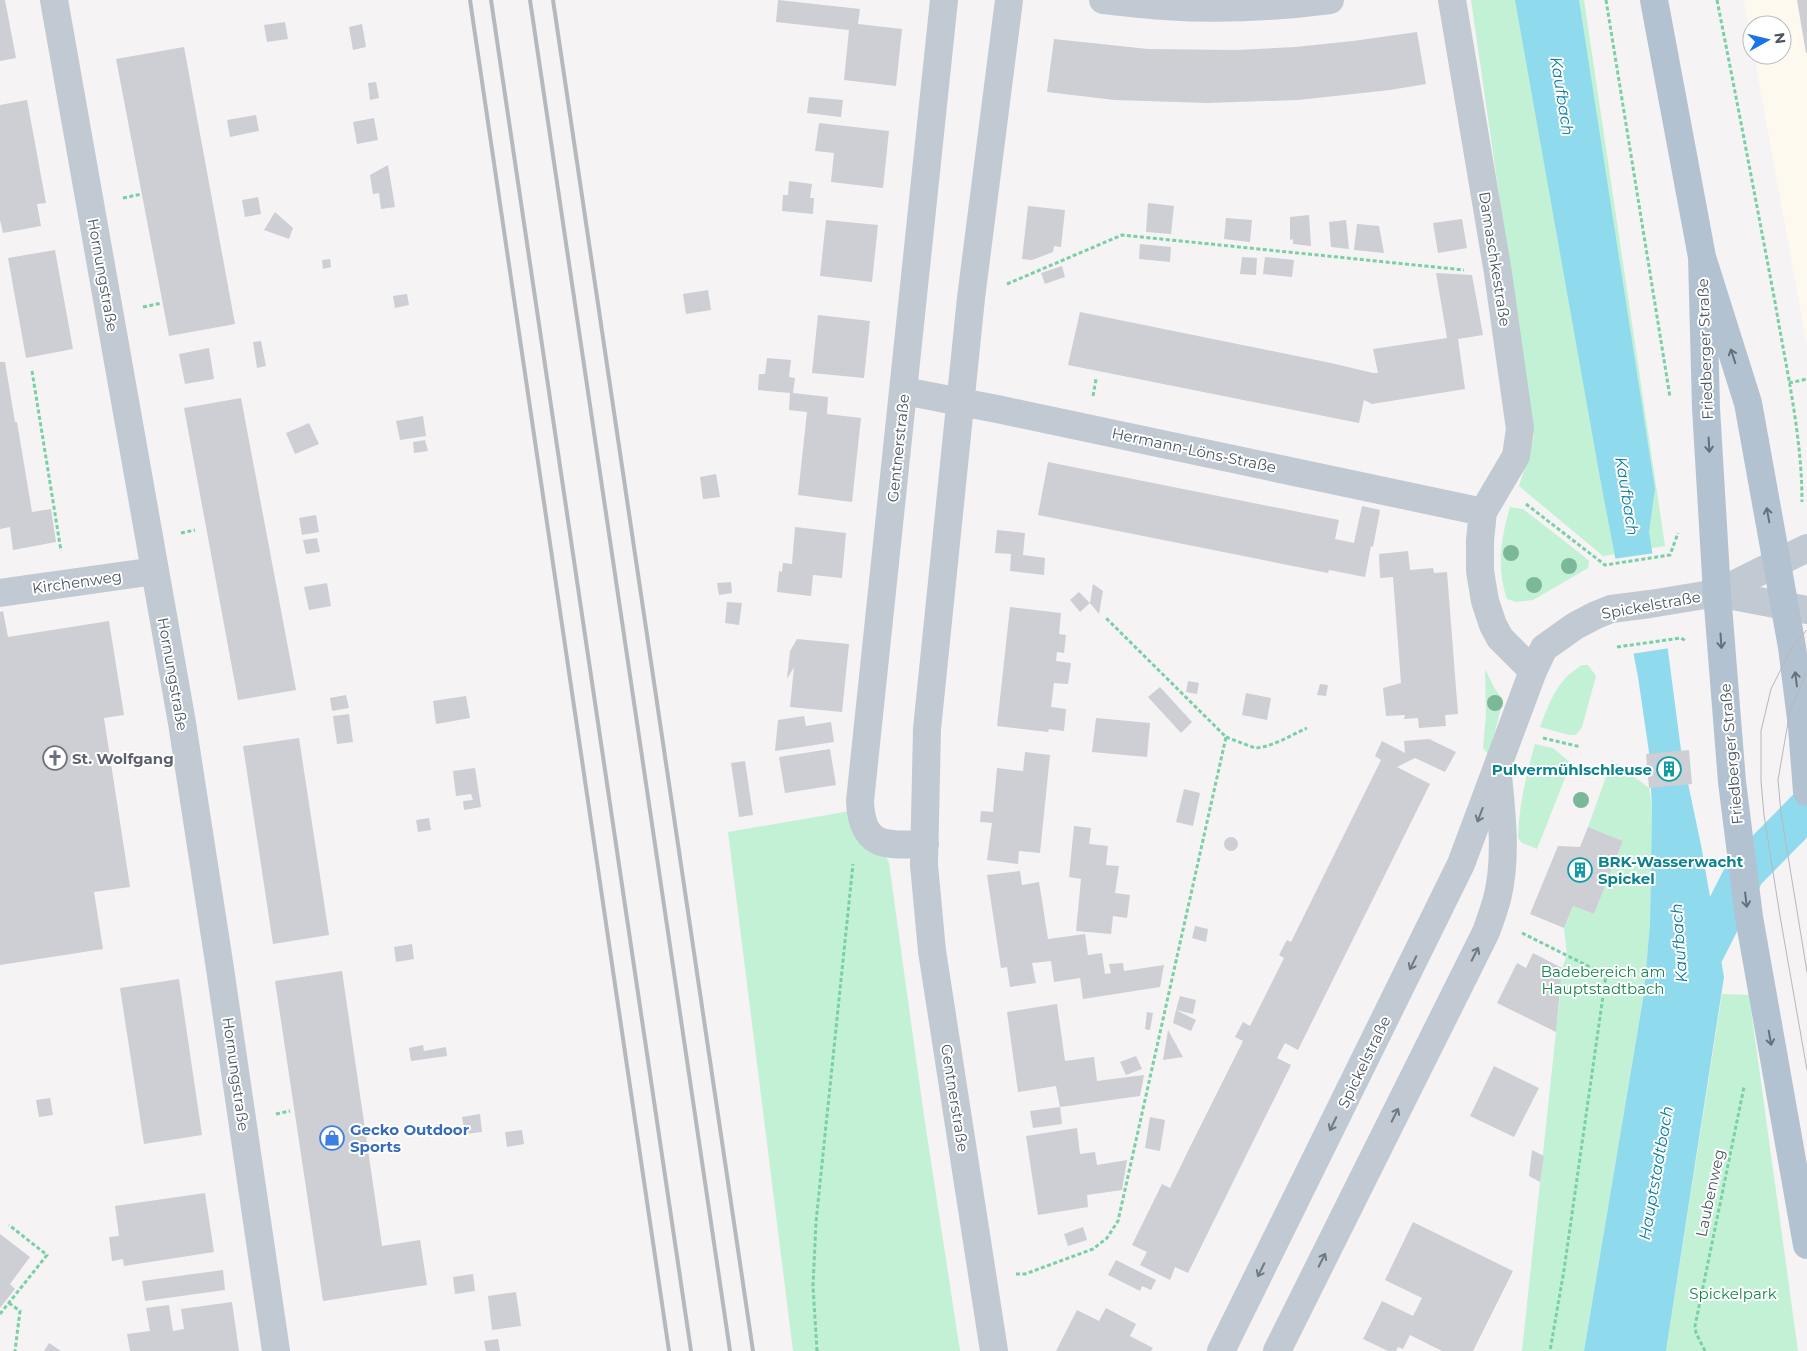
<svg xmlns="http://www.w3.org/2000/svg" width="1807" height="1351" viewBox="0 0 1807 1351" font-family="Montserrat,sans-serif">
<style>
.commercial{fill:#fdf9ef}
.green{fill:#c3f1d5}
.water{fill:#90daee}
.pier{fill:#f5f3f3}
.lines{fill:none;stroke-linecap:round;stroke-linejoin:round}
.canal{stroke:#90daee;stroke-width:40}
.building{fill:#cdcfd5}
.path{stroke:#7ad0a6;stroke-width:3;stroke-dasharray:4 2.5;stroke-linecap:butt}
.minor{stroke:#c1cad2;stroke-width:28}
.tertiary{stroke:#c1cad2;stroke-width:28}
.primary{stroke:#b3c2d1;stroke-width:28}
.tram{stroke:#b5b8bd;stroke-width:1}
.rail{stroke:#b5b8bd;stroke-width:4}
.tree{fill:#7bb799}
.oneway{stroke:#64717d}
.oneway2{stroke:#6e7983}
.labels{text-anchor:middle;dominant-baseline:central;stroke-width:4;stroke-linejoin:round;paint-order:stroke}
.street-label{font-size:15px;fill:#4a5661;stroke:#fff}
.worship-label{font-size:15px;font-weight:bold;fill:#5b616d;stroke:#fff;text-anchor:start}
.culture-label{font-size:15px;font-weight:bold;fill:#0d838f;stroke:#fff;text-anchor:end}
.park-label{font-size:15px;fill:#17864f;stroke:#fff}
.shop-label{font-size:15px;font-weight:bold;fill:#366cbe;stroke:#fff;text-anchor:start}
.water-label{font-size:16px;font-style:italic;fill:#0c7c9b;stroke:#fff}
</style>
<rect width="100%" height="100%" fill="#f5f3f3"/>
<path class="commercial" d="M 1744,0 L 1807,0 L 1807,346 L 1754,55 L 1782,55 L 1782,25 L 1752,25 L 1752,44 Z"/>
<path class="green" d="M 1471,0 L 1584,0 L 1665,546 L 1603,556 L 1519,486 L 1534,437 Z
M 1510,507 L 1523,509 L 1581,554 L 1589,561 L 1588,568 L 1533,600 L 1516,602 L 1507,599 C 1496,568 1501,538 1510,507 Z
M 1582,665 L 1588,665 L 1596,676 L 1582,727 L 1576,735 L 1569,735 L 1540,727 C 1550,701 1557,680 1582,665 Z
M 1485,669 L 1495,689 L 1503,700 L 1489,755 L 1483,748 L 1486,715 Z
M 1535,744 L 1553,748 L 1571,763 L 1537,849 L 1522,843 L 1518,838 C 1519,805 1526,775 1535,744 Z
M 1612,760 L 1649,788 L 1652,808 L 1650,923 L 1644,993 L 1584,1351 L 1522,1351 L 1561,985 L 1560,985 L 1562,968 L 1567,955 L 1564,928 L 1573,906 L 1594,914 L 1623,841 L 1588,827 Z
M 856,810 L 879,842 L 889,863 L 924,1116 L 960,1351 L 793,1351 L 728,832 Z
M 1722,994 L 1749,995 L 1798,1351 L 1666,1351 Z"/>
<path class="water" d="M 1515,0 L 1579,0 L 1655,489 L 1649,532 L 1668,651 L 1681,750 L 1701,845 L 1724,977 L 1666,1351 L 1584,1351 L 1644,993 L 1650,923 L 1652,808 L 1649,752 L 1638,677 L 1600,478 Z"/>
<path class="pier" d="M 1655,553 L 1670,648 L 1631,654 L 1613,559 Z"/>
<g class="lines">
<path class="canal" d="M 1691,978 L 1745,872 L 1807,809"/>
</g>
<path class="building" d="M 0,0 L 5,0 L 16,58 L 0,61 Z
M 778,0 L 860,9 L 858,24 L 902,29 L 896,86 L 844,80 L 849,30 L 776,22 Z
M 1797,0 L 1807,0 L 1807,53 L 1806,53 Z
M 285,22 L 288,39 L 267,42 L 264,25 Z
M 362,24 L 366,47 L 353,50 L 349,27 Z
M 1417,32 L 1426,84 L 1390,90 L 1298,100 L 1207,103 L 1115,100 L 1047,92 L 1054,39 L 1148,49 L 1236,50 L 1295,47 L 1353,41 Z
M 184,47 L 235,324 L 169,336 L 116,59 Z
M 376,82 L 379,98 L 370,100 L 368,83 Z
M 809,97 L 843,100 L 841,117 L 807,113 Z
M 27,100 L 46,203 L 37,204 L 41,226 L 3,233 L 0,220 L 0,105 Z
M 256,115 L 259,131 L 230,137 L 227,120 Z
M 374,118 L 378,140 L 357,144 L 353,122 Z
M 819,123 L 889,131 L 883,188 L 831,182 L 834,153 L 815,151 Z
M 388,165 L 395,207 L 381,209 L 379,193 L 373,194 L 370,175 Z
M 789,181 L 812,184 L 810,198 L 814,198 L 813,214 L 782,211 L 783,195 L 788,195 Z
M 258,197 L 261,214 L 245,217 L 242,200 Z
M 1148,203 L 1174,206 L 1171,234 L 1146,232 Z
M 1028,206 L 1065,210 L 1061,247 L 1054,246 L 1053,252 L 1032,260 L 1022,259 Z
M 275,212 L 293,228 L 289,239 L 264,230 Z
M 1309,215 L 1311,246 L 1293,244 L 1293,239 L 1290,240 L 1290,217 Z
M 1226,218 L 1252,220 L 1250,242 L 1224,239 Z
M 1462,219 L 1467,248 L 1438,253 L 1433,223 Z
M 826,220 L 878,225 L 872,282 L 820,276 Z
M 1346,220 L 1349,249 L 1331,247 L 1329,222 Z
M 1357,224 L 1379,226 L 1384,253 L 1354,250 Z
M 1140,244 L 1171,247 L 1170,262 L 1139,259 Z
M 55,250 L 73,349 L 26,358 L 8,258 Z
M 1242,257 L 1257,258 L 1256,275 L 1240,274 Z
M 1265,257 L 1294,260 L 1292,277 L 1263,274 Z
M 330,259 L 331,267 L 323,269 L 322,260 Z
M 1062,266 L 1065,277 L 1045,284 L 1041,273 Z
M 1436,273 L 1472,275 L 1483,335 L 1458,339 L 1465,389 L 1372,404 L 1364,400 L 1359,423 L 1068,365 L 1080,312 L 1331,363 L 1373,373 L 1378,373 L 1373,349 L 1447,338 Z
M 708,290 L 711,310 L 686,314 L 683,294 Z
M 407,294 L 409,305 L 395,308 L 393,296 Z
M 818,315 L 870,321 L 864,378 L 812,373 Z
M 261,341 L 266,366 L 257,368 L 253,342 Z
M 209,348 L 214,379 L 185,384 L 179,354 Z
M 767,358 L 791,360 L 789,377 L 795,378 L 793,393 L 828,397 L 827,414 L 861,418 L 852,502 L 798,495 L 807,412 L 789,410 L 790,393 L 758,390 L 759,374 L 765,374 Z
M 0,362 L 5,362 L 15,422 L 17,422 L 32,512 L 51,509 L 56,542 L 13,550 L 10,527 L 0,529 Z
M 241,398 L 296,690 L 238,700 L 184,408 Z
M 423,416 L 426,436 L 400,440 L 396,421 Z
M 309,423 L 319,444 L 295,454 L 286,433 Z
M 425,440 L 428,451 L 414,453 L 413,442 Z
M 1048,462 L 1339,520 L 1335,539 L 1354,543 L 1362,506 L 1380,510 L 1373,547 L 1371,546 L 1365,577 L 1329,570 L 1328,573 L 1038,515 Z
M 716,474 L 720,497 L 703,499 L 700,477 Z
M 316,515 L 319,532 L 302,535 L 299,518 Z
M 795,527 L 846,533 L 842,578 L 813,575 L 811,596 L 777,592 L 779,571 L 782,572 L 783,563 L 792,564 Z
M 997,530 L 1025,533 L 1023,555 L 1045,558 L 1044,575 L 1010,571 L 1011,554 L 995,553 Z
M 317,538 L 320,552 L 306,554 L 303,540 Z
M 1408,551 L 1410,570 L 1433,568 L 1434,573 L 1447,572 L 1458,714 L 1445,715 L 1446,726 L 1419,728 L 1418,718 L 1404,719 L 1405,715 L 1386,716 L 1383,688 L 1401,683 L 1393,577 L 1380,578 L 1379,554 Z
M 731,582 L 732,593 L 719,595 L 717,583 Z
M 327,583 L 331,606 L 309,610 L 304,587 Z
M 1093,584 L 1103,591 L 1099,614 L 1090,603 L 1080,612 L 1070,600 L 1079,592 L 1090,603 Z
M 727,602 L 742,603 L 739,625 L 725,623 Z
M 1010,607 L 1061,613 L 1059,634 L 1066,635 L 1064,653 L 1057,652 L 1056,661 L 1071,663 L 1068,684 L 1054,683 L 1051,707 L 1066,709 L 1064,731 L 1049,729 L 1048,732 L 997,726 Z
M 3,611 L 8,637 L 109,621 L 124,715 L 104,718 L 130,887 L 94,892 L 103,949 L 0,965 L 0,612 Z
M 797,639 L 849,644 L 842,712 L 790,707 L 794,667 L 787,679 L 790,651 Z
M 1188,681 L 1199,683 L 1197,694 L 1186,692 Z
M 1320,684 L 1328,685 L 1326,696 L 1317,695 Z
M 1160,687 L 1192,722 L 1181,733 L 1148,697 Z
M 1246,693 L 1271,698 L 1267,720 L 1242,715 Z
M 346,695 L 349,708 L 332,711 L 330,698 Z
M 466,696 L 470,718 L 436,724 L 433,701 Z
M 349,714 L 353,742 L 337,744 L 333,716 Z
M 804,716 L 806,726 L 831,722 L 834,742 L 775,751 L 778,720 Z
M 1096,718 L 1150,723 L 1147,757 L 1092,752 Z
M 299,738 L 329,935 L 273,944 L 243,746 Z
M 1429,739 L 1456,752 L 1445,772 L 1415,758 L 1397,767 L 1430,784 L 1298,1050 L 1285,1043 L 1277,1058 L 1291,1065 L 1188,1273 L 1175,1267 L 1170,1280 L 1140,1265 L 1147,1252 L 1132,1245 L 1162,1184 L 1170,1188 L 1190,1147 L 1243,1041 L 1235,1037 L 1243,1022 L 1250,1026 L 1284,958 L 1279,955 L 1287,940 L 1291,942 L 1381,760 L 1375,756 L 1382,741 L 1405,753 L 1404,741 Z
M 830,749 L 836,785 L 785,793 L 779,757 Z
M 1689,750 L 1692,784 L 1649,788 L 1646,754 Z
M 1025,752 L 1050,755 L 1040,853 L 1019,851 L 1018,864 L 987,860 L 992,823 L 980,822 L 981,811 L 993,812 L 997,768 L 1023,771 Z
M 745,761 L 753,815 L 739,817 L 731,763 Z
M 475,768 L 481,807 L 464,810 L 463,801 L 473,800 L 471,794 L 456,796 L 453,771 Z
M 1184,789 L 1200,793 L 1193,826 L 1176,822 Z
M 429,818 L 431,830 L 418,832 L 416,820 Z
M 1074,826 L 1091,828 L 1089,844 L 1108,846 L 1106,865 L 1119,866 L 1115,893 L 1130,895 L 1127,918 L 1113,916 L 1111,934 L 1076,931 L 1081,879 L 1069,877 Z
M 1588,827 L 1623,841 L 1594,914 L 1573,906 L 1564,928 L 1530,914 L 1558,846 L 1580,847 Z
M1224 844a7 7 0 1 1 14 0a7 7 0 1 1-14 0Z
M 1020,871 L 1022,885 L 1039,882 L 1048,939 L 1085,934 L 1088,955 L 1102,953 L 1105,974 L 1111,973 L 1109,964 L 1123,963 L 1124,971 L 1164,965 L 1160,987 L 1083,999 L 1080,978 L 1054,982 L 1051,961 L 1032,963 L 1036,983 L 1010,987 L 1007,967 L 1001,968 L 987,875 Z
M 1195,926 L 1208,929 L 1206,942 L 1192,938 Z
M 412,944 L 414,959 L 396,962 L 394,947 Z
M 1533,953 L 1562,968 L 1556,1032 L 1497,1003 L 1517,963 L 1526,968 Z
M 342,971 L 382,1246 L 420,1240 L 427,1285 L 323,1301 L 275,981 Z
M 179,979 L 202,1135 L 144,1144 L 120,988 Z
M 1180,996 L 1196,1000 L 1193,1014 L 1176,1010 Z
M 1057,1004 L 1065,1061 L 1094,1057 L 1097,1081 L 1144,1075 L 1140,1096 L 1060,1107 L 1056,1086 L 1018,1092 L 1007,1012 Z
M 1176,1010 L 1196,1020 L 1191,1031 L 1173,1023 Z
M 1147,1012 L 1153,1013 L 1150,1030 L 1145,1029 Z
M 1168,1030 L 1183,1057 L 1163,1060 Z
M 423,1045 L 424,1051 L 446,1047 L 447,1056 L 411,1061 L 409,1048 Z
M 1136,1056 L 1142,1069 L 1126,1075 L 1120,1062 Z
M 1494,1066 L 1539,1088 L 1514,1137 L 1470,1116 Z
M 50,1098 L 53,1115 L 39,1117 L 36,1100 Z
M 1060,1107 L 1062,1124 L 1033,1128 L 1030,1111 Z
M 480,1114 L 482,1132 L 465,1134 L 462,1117 Z
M 1150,1117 L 1165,1120 L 1160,1151 L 1145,1148 Z
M 1077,1128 L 1080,1154 L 1095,1152 L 1097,1165 L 1127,1160 L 1122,1190 L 1087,1195 L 1088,1207 L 1038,1215 L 1026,1136 Z
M 522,1130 L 524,1144 L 507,1147 L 505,1132 Z
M 1532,1150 L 1544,1156 L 1540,1182 L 1529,1176 Z
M 205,1193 L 214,1252 L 124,1266 L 123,1259 L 112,1261 L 109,1237 L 119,1236 L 115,1206 Z
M 1413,1222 L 1513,1271 L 1473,1351 L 1442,1351 L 1410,1335 L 1403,1349 L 1398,1347 L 1396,1351 L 1388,1351 L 1363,1339 L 1382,1301 L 1413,1316 L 1422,1298 L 1385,1280 Z
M 1083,1227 L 1087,1240 L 1068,1246 L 1064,1234 Z
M 0,1234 L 30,1257 L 10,1284 L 15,1289 L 0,1308 Z
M 1116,1260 L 1156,1280 L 1151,1290 L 1142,1286 L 1140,1291 L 1108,1275 Z
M 223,1270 L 225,1290 L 145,1301 L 142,1281 Z
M 473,1274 L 475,1291 L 455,1294 L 453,1277 Z
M 516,1292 L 521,1326 L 492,1330 L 488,1296 Z
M 232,1302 L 239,1351 L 130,1351 L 127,1334 L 150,1331 L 146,1308 L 169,1305 L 173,1331 L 184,1329 L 181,1309 Z
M 1106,1308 L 1136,1324 L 1130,1336 L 1153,1348 L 1151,1351 L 1056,1351 L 1077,1310 L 1099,1321 Z
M 498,1339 L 500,1351 L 486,1351 L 484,1341 Z
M 49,1343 L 61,1351 L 44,1351 Z"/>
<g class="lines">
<path class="path" d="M 1606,0 L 1670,397
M 1717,0 C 1737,101 1756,201 1775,302 C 1786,368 1802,435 1802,502
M 123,198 L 142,194
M 1007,284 L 1122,235 L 1464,270
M 143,307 L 162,303
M 32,371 L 61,551
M 1789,383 L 1807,379
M 1093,396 L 1096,379
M 1526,504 L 1605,565 L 1670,555 L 1678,533
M 181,533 L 195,530
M 1617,647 L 1681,638 L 1686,641
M 1226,737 L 1255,748 C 1273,747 1291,735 1307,728
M 1543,738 L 1581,747
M 1522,933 L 1606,975 L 1564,1270 L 1550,1351
M 276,1114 L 290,1111
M 1016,1274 L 1025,1274 L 1093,1249 L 1107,1238 L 1118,1221 L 1226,737 L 1106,618
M 9,1303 L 20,1311 L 15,1351
M 0,1314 L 47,1255 L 9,1225
M 817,1351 L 813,1286 L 816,1222 L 853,864
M 1705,1351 L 1696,1333 L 1695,1326 L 1744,1087"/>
<path class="minor" d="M 54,0 L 182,723 L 219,962 L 276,1351
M 1103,0 C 1123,2 1144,5 1164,6 C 1219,10 1276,7 1330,0
M 1452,0 L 1498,273 L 1520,429 L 1516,456 L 1483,512 L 1480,540 L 1480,571 L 1485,601 L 1493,625 L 1500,638 L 1533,671
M 904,391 L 997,409 L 1483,512
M 0,593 L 155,571
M 925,844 C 886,845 862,849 860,801 L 944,0
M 994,1351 L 932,951 L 924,865 L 927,729 L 971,298 L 1009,0
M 1221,1351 L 1461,864 L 1533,671 L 1544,648 L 1575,626 L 1596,615 L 1611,609 L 1650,604 L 1717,593
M 1277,1351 L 1486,932 C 1490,921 1494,910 1497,899 C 1507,860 1502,816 1498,776"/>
<path class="tertiary" d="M 1717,593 L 1807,548
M 1717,593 L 1807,610"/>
<path class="primary" d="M 1654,0 L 1702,257 L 1748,403 L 1792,647 L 1802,727 L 1807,792
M 1702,257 L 1706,408 L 1717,593 L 1732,782 L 1749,917 L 1807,1245"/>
<path class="tram" d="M 1807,630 L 1792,647 L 1771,689 L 1761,731 L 1761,781 L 1764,815 L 1780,916 L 1807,1070
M 1807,671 L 1790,711 L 1778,780 L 1781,813 L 1807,972"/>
<path class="rail" d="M 470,0 L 669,1351
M 491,0 L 691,1351
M 530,0 L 730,1351
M 553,0 L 753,1351"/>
</g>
<g class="tree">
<circle cx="1511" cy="553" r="8"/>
<circle cx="1569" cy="566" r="8"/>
<circle cx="1534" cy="585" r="8"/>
<circle cx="1495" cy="703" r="8"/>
<circle cx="1581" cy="800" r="8"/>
</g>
<defs><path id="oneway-shaft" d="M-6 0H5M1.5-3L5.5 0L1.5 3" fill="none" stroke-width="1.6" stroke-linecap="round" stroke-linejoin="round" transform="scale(1.25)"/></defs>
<g class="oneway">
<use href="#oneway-shaft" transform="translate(1733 356) rotate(-108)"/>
<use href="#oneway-shaft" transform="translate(1709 445) rotate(87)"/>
<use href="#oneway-shaft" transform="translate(1768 515) rotate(-100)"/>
<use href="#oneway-shaft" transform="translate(1721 641) rotate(86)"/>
<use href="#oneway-shaft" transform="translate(1796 679) rotate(-97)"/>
<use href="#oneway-shaft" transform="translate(1746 900) rotate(83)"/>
<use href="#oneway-shaft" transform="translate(1770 1038) rotate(80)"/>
</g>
<g class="oneway2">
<use href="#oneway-shaft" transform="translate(1480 815) rotate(111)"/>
<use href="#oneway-shaft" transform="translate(1475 954) rotate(-63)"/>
<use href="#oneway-shaft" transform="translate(1413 963) rotate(116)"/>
<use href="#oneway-shaft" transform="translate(1395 1115) rotate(-63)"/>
<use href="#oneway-shaft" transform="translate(1333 1124) rotate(116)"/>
<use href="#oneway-shaft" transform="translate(1322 1260) rotate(-63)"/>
<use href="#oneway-shaft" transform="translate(1261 1270) rotate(116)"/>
</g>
<defs>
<g id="church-ring" transform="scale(1.25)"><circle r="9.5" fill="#fff" stroke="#6b7280" stroke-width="1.5"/><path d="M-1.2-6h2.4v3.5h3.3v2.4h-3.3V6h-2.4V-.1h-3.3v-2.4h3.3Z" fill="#6b7280"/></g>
<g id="building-ring" transform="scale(1.25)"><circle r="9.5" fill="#fff" stroke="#0f9aa8" stroke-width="1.5"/><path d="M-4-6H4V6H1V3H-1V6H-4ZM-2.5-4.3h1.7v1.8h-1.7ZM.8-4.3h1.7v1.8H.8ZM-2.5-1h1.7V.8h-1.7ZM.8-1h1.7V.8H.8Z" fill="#0f9aa8"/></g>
<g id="shop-ring" transform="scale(1.25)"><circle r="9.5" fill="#fff" stroke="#3f7fe0" stroke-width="1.5"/><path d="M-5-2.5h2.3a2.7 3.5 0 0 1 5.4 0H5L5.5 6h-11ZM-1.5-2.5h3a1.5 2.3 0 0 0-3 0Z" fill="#3f7fe0"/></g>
</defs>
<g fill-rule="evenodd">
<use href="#church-ring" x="55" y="758"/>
<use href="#building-ring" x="1669" y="769"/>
<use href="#building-ring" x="1580" y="870"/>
<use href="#shop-ring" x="332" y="1138"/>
</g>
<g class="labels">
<g class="street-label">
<text transform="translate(1495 259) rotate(81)">Damaschkestraße</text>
<text transform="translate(103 275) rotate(80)">Hornungstraße</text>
<text transform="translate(1705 349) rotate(-92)">Friedberger Straße</text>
<text transform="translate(898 448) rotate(-84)">Gentnerstraße</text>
<text transform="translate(1194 450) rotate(12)">Hermann-Löns-Straße</text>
<text transform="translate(77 582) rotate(-8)">Kirchenweg</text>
<text transform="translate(1651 605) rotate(-10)">Spickelstraße</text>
<text transform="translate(173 674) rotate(80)">Hornungstraße</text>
<text transform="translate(1731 754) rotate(-95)">Friedberger Straße</text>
<text transform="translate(1364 1062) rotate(-64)">Spickelstraße</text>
<text transform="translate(236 1074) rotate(82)">Hornungstraße</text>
<text transform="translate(955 1098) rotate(81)">Gentnerstraße</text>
<text transform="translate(1710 1193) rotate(-78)">Laubenweg</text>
</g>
<g class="worship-label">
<text x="72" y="758">St. Wolfgang</text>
</g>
<g class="culture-label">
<text x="1652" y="769">Pulvermühlschleuse</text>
<text x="1598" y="861" text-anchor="start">BRK-Wasserwacht<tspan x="1598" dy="17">Spickel</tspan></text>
</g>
<g class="park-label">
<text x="1603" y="971">Badebereich am<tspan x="1603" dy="17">Hauptstadtbach</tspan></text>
<text x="1733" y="1293">Spickelpark</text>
</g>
<g class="shop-label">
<text x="350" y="1129">Gecko Outdoor<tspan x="350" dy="17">Sports</tspan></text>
</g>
<g class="water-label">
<text transform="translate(1562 96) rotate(81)">Kaufbach</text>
<text transform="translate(1627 496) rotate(81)">Kaufbach</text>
<text transform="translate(1679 943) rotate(-94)">Kaufbach</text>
<text transform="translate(1656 1173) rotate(-80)">Hauptstadtbach</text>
</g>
</g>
<g transform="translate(1767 40) rotate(82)"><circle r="24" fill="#ffffff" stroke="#b7bbc0"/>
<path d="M0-4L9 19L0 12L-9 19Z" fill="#1a73e8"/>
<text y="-8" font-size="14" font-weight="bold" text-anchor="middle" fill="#4a5661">N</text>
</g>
</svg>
